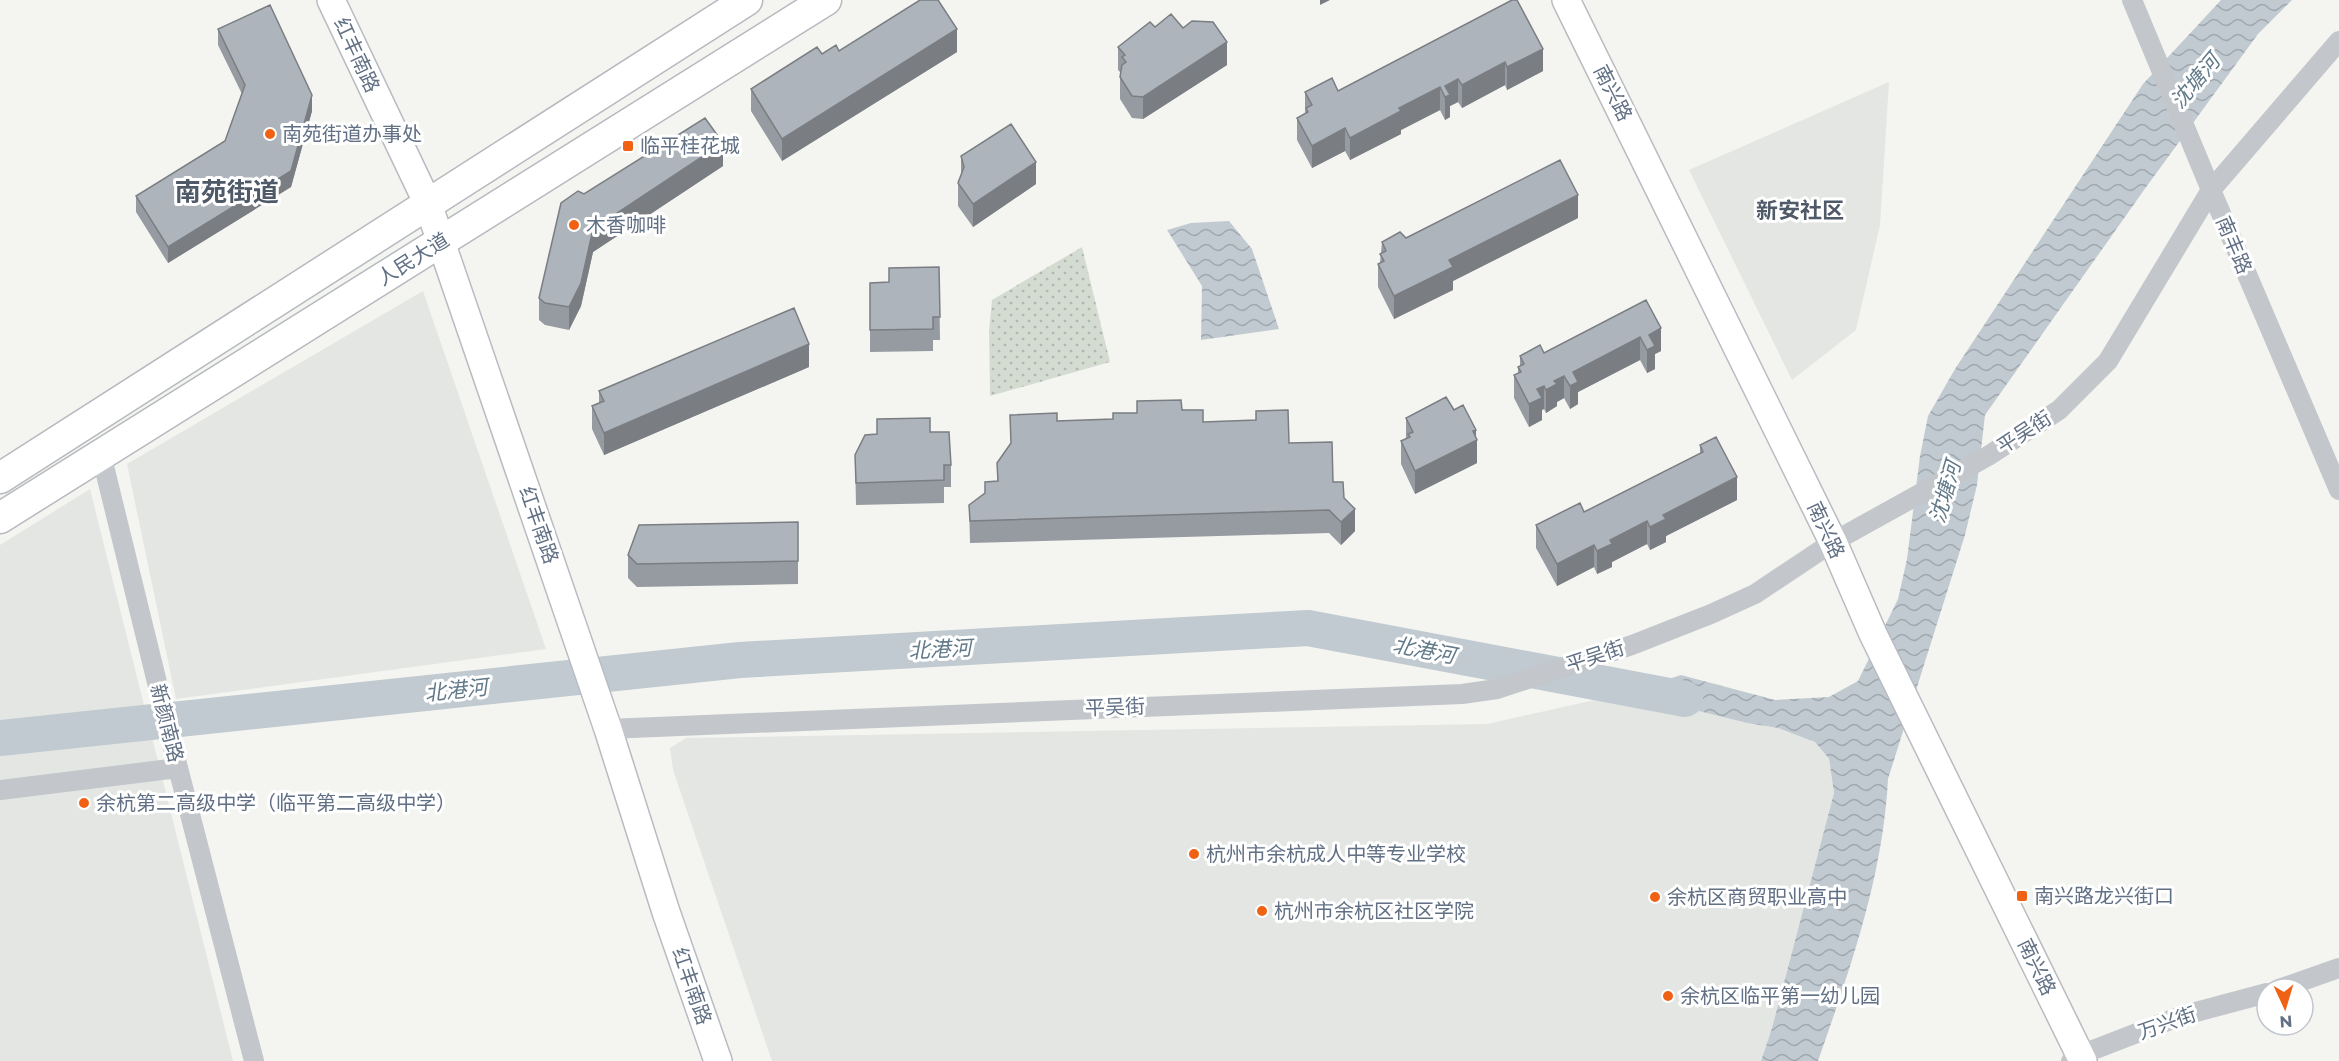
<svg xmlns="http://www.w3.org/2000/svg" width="2339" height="1061" viewBox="0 0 2339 1061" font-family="Montserrat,'Noto Sans SC',sans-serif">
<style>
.built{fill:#e4e6e3}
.grass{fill:url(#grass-dots)}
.water{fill:url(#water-waves)}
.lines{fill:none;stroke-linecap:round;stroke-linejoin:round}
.river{stroke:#c1cad1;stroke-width:36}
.secondary-casing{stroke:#b8bbc1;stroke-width:30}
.primary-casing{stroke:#b6b9be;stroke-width:33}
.street{stroke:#c3c6ca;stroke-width:20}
.secondary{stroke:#fff;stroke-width:27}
.primary{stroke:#fff;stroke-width:30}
.wall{fill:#969ba1}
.shaded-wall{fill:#7a7e83}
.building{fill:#aeb4bb;stroke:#7a7e83;stroke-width:1.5}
.poi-dot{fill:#f16113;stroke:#fff;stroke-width:2}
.labels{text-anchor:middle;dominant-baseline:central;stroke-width:6;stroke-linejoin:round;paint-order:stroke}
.street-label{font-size:20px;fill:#617084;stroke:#fff}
.poi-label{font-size:20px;fill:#617084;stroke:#fff;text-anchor:start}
.water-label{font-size:21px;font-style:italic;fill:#617988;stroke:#fff}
.quarter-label{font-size:22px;font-weight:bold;fill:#4f5a68;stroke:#fff}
.district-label{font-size:26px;font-weight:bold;fill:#4f5a68;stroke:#fff}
</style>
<defs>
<pattern id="grass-dots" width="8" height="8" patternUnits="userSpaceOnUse" patternTransform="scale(1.5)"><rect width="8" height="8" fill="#d4dcd1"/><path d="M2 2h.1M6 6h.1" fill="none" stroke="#afb7af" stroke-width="1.8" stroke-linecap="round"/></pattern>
<pattern id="water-waves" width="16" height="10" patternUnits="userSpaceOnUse" patternTransform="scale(1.5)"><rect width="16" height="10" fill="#c1cad1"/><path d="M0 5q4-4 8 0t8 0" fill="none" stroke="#a0a8af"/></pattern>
</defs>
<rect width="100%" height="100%" fill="#f4f5f0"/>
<path class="built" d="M 1889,82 L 1880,225 L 1856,330 L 1792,380 L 1689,170 Z
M 423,291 L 546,649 L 176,699 L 127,464 Z
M 90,489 L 233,1061 L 0,1061 L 0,545 Z
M 1626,693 L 1747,723 L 1778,728 L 1815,742 L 1829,760 L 1834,793 L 1772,1028 L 1761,1061 L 772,1061 L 673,770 L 670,748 L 686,738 L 1487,724 Z"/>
<path class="grass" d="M 1082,247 L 1110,362 L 990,396 L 989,331 L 992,300 Z"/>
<path class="water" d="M 2221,0 L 2292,0 L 2258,34 L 2144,190 L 1985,415 L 1977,485 L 1965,535 L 1888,779 C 1883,877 1850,969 1818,1061 L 1761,1061 L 1772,1028 L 1834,793 L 1829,759 L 1815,742 L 1778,728 L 1747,723 L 1626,693 L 1681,675 L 1775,700 L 1829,697 L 1858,681 L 1898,599 L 1907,559 L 1920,456 L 1928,416 L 1955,369 L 2143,84 Z
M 1229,221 L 1252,249 L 1279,329 L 1201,340 L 1202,286 L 1167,230 L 1191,223 Z"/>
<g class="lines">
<path class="river" d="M 0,738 L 740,660 L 1308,628 L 1685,699"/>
<g class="secondary-casing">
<path id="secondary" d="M 331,0 L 428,204 L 608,729 L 666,912 L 718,1061
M 1566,0 L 1833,542 L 1873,634 L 2083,1061"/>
</g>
<g class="primary-casing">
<path id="primary" d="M 0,478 L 747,0
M 0,518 L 826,0"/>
</g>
<path class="street" d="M 2132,0 L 2211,190 L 2339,490
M 101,454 L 178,768 L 254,1061
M 608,729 L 1462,694 L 1497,689 L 1632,645 L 1711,614 L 1755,594 L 1833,542 L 1988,456 L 2059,410 L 2108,361 L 2211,190 L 2339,41
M 0,790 L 178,768
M 2279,989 L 2339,968
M 2071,1061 L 2080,1055 L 2181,1016 L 2267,993"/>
<use href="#secondary" class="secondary"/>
<use href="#primary" class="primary"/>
</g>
<path class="wall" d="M 1512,0 L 1543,71 L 1507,90 L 1505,85 L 1462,108 L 1458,102 L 1450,106 L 1450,117 L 1445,120 L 1440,110 L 1401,130 L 1401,134 L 1350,160 L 1345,151 L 1312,168 L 1297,140 L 1297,118 L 1305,114 L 1305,92 L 1338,91 Z
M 1183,28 L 1227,65 L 1143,119 L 1132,118 L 1120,99 L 1120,72 L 1118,70 L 1118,47 Z
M 218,29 L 312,111 L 291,187 L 168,263 L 136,212 L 136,196 L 225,141 L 242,94 L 218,45 Z
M 839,51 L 957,52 L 782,161 L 751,111 L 751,89 L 822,54 Z
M 961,156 L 1036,184 L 973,227 L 958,206 L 958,183 L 961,175 Z
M 723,166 L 593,252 L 581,306 L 569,330 L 545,325 L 539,320 L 539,298 L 584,194 Z
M 1578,218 L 1453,281 L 1453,290 L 1394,319 L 1378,287 L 1378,264 L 1380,263 L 1382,242 Z
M 939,267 L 940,340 L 933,340 L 933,351 L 870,352 L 870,283 L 889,282 Z
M 1646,300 L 1661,351 L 1655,354 L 1655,369 L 1647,373 L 1640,360 L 1578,392 L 1578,404 L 1570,409 L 1564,398 L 1557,402 L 1557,406 L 1546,413 L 1544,409 L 1542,410 L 1542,420 L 1529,427 L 1514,398 L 1514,375 L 1518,373 L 1518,367 L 1520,366 L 1520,356 L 1544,353 Z
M 809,367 L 604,455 L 592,429 L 592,406 L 599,404 L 599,391 Z
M 1182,410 L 1203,422 L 1289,443 L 1333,482 L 1344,498 L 1355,531 L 1341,545 L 1329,533 L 970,543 L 969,505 L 985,493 L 997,481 L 997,463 L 1011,444 L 1010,415 L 1057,421 L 1113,419 Z
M 1454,410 L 1476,438 L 1477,463 L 1415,494 L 1401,464 L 1401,441 L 1406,439 L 1406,418 Z
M 877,419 L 930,432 L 951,465 L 951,487 L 944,487 L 944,503 L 856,505 L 855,455 L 877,434 Z
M 1700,445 L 1737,500 L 1666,536 L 1666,542 L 1650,550 L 1647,544 L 1612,562 L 1612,567 L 1597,574 L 1594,567 L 1557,586 L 1536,548 L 1536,525 L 1584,512 L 1700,454 Z
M 798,522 L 798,584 L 637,587 L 628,578 L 628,555 Z"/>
<path class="shaded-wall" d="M 1320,0 L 1330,0 L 1320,5 Z
M 957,29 L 957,52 L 782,161 L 782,139 Z
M 1227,42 L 1227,65 L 1143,119 L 1143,97 Z
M 1543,49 L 1543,71 L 1507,90 L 1507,67 Z
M 1505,62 L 1505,85 L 1462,108 L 1462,85 Z
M 1458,79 L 1458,102 L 1450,106 L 1450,117 L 1445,120 L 1445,86 Z
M 1440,87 L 1440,110 L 1401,130 L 1401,134 L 1350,160 L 1350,138 L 1399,108 Z
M 312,95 L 312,111 L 291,187 L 168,263 L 168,247 Z
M 1345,128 L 1345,151 L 1312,168 L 1312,146 Z
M 723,143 L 723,166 L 593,252 L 581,306 L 569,330 L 569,307 L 593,229 Z
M 1036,162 L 1036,184 L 973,227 L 973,204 Z
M 1578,195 L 1578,218 L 1453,281 L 1453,290 L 1394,319 L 1394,296 L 1449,260 Z
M 1661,328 L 1661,351 L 1655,354 L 1655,369 L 1647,373 L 1647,350 L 1649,335 Z
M 1640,337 L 1640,360 L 1578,392 L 1578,404 L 1570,409 L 1570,386 L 1573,372 Z
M 809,344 L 809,367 L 604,455 L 604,433 Z
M 1564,376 L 1564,398 L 1557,402 L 1557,406 L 1546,413 L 1546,390 L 1554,381 Z
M 1544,386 L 1544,409 L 1542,410 L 1542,420 L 1529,427 L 1529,404 L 1537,389 Z
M 1476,430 L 1476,441 L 1477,440 L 1477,463 L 1415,494 L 1415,471 Z
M 1737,477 L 1737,500 L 1666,536 L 1666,542 L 1650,550 L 1650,527 L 1663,515 Z
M 1355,509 L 1355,531 L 1341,545 L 1341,522 Z
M 1647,521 L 1647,544 L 1612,562 L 1612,567 L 1597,574 L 1597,551 L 1610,540 Z
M 1594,545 L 1594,567 L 1557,586 L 1557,564 Z"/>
<path class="building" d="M 920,0 L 938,0 L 957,29 L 782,139 L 751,89 L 817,47 L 822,54 L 836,45 L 839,51 Z
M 1512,0 L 1517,0 L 1543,49 L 1507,67 L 1505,62 L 1462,85 L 1458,79 L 1445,86 L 1450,95 L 1445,97 L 1440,87 L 1399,108 L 1401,111 L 1350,138 L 1345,128 L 1312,146 L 1297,118 L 1308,112 L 1306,108 L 1312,105 L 1305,92 L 1332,78 L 1338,91 Z
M 270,5 L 312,95 L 291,171 L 168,247 L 136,196 L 225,141 L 245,85 L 218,29 Z
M 1171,14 L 1183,28 L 1192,21 L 1213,22 L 1227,42 L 1143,97 L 1132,96 L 1120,77 L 1122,65 L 1126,62 L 1122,57 L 1125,55 L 1118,47 L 1150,22 L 1155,27 Z
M 705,118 L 723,143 L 593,229 L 581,283 L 569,307 L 545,303 L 539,298 L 561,203 L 578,191 L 584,194 Z
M 1011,124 L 1036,162 L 973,204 L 958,183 L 964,167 L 961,156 Z
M 1560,160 L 1578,195 L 1449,260 L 1453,267 L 1394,296 L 1378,264 L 1384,261 L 1380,254 L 1386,251 L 1382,242 L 1400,232 L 1406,238 Z
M 939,267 L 940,317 L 933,317 L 933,329 L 870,330 L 870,283 L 889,282 L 889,268 Z
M 1646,300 L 1661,328 L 1649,335 L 1655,346 L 1647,350 L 1640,337 L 1573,372 L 1578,382 L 1570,386 L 1564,376 L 1554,381 L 1557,384 L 1546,390 L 1544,386 L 1537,389 L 1542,398 L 1529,404 L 1514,375 L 1521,372 L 1518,367 L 1524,364 L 1520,356 L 1540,345 L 1544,353 Z
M 794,308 L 809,344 L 604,433 L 592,406 L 604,401 L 599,391 Z
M 1446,397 L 1454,410 L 1463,405 L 1476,430 L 1473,431 L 1477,440 L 1415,471 L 1401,441 L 1410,437 L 1408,434 L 1413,432 L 1406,418 Z
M 1181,400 L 1182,410 L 1203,410 L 1203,422 L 1256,420 L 1256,411 L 1288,410 L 1289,443 L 1332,442 L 1333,482 L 1343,482 L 1344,498 L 1355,509 L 1341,522 L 1329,510 L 970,521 L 969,505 L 985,493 L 985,482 L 998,481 L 997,463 L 1011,443 L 1010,415 L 1057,413 L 1057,421 L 1113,419 L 1113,413 L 1137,413 L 1137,401 Z
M 930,418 L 930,432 L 949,432 L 951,465 L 944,465 L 944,480 L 856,483 L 855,455 L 865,435 L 877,434 L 877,419 Z
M 1716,437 L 1737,477 L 1663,515 L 1666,519 L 1650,527 L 1647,521 L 1610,540 L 1612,544 L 1597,551 L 1594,545 L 1557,564 L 1536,525 L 1580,503 L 1584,512 L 1703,452 L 1700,445 Z
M 798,522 L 798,561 L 637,564 L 628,555 L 639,525 Z"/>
<g class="poi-dot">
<circle cx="270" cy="134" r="6"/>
<rect x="622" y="140" width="12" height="12" rx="3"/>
<circle cx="574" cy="225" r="6"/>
<circle cx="84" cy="803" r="6"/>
<circle cx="1194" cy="854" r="6"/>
<rect x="2016" y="890" width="12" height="12" rx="3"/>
<circle cx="1655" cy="897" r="6"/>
<circle cx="1262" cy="911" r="6"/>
<circle cx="1668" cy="996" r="6"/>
</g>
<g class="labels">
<g class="street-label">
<text transform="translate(357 55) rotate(65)">红丰南路</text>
<text transform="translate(1613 93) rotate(63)">南兴路</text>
<text transform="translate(2234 245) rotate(67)">南丰路</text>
<text transform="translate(413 259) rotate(-32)">人民大道</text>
<text transform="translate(2024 432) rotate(-33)">平吴街</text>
<text transform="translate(539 525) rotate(71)">红丰南路</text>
<text transform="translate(1826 530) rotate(65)">南兴路</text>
<text transform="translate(1595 656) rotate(-18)">平吴街</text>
<text transform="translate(1115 707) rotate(-2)">平吴街</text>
<text transform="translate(167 723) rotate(76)">新颜南路</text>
<text transform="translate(2037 967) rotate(64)">南兴路</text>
<text transform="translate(692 986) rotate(71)">红丰南路</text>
<text transform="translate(2167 1023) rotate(-19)">万兴街</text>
</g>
<g class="poi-label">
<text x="282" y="134">南苑街道办事处</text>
<text x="640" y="146">临平桂花城</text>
<text x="586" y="225">木香咖啡</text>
<text x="96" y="803">余杭第二高级中学（临平第二高级中学）</text>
<text x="1206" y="854">杭州市余杭成人中等专业学校</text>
<text x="2034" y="896">南兴路龙兴街口</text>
<text x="1667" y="897">余杭区商贸职业高中</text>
<text x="1274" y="911">杭州市余杭区社区学院</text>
<text x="1680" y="996">余杭区临平第一幼儿园</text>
</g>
<g class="water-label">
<text transform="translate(2195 81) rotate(-50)">沈塘河</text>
<text transform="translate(1945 492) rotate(-74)">沈塘河</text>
<text transform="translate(940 649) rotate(-3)">北港河</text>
<text transform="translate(1424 650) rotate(11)">北港河</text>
<text transform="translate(456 690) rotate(-6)">北港河</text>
</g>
<g class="quarter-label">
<text x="1800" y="210">新安社区</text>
</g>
<g class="district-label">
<text x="227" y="192">南苑街道</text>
</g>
</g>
<g transform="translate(2285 1007) rotate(176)"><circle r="28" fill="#ffffff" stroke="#c0c6ce" stroke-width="1.5"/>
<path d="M0-4.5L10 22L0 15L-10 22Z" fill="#f16113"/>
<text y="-9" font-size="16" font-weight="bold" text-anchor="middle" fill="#617084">N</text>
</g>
</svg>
